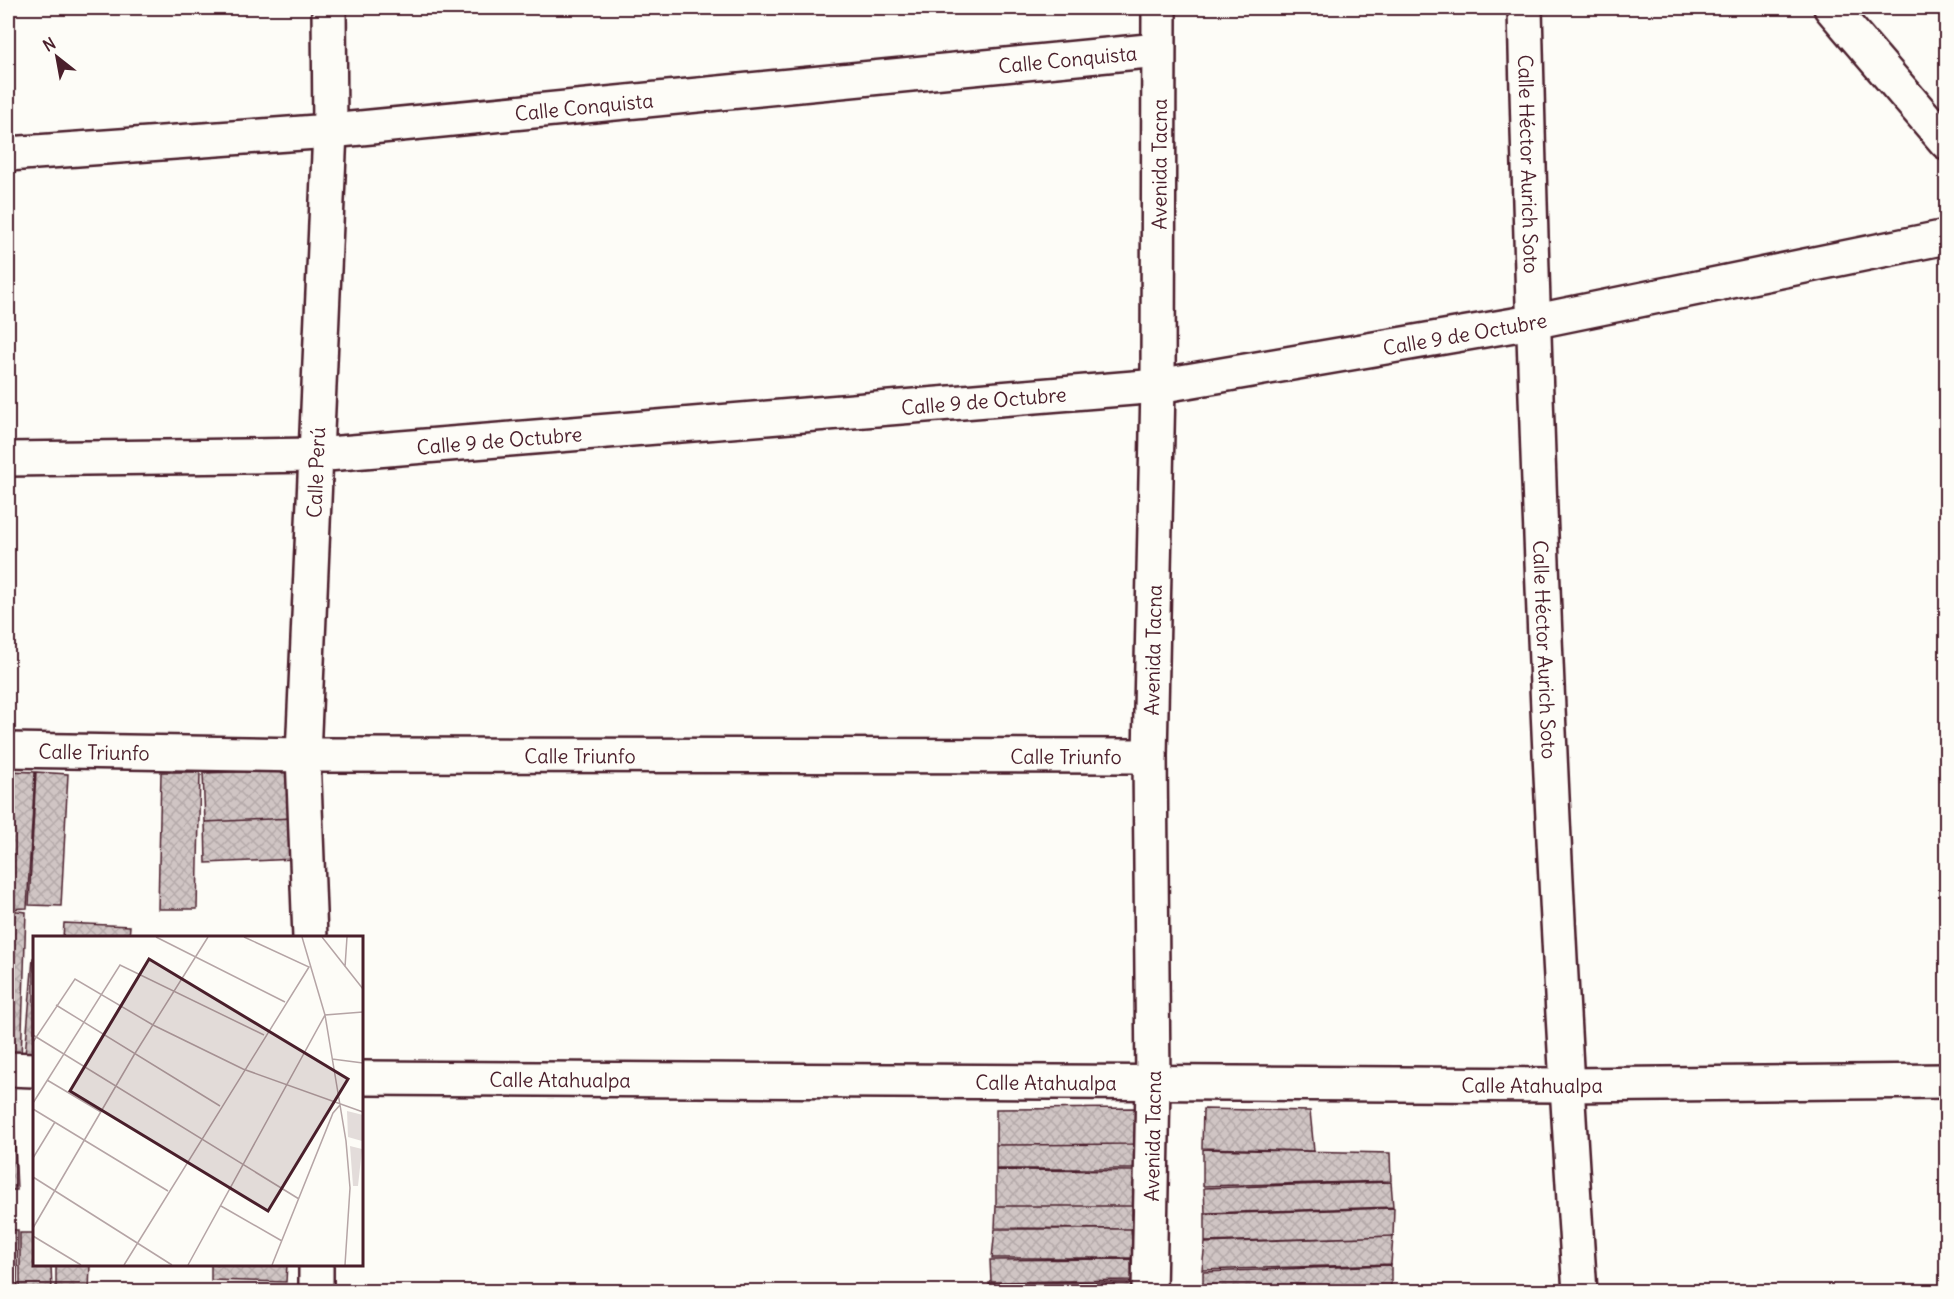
<svg xmlns="http://www.w3.org/2000/svg" width="1954" height="1299" viewBox="0 0 1954 1299" font-family="Delius,sans-serif">
<style>
.building{fill:url(#building-cross-hatch);stroke:#4a1f2b;stroke-width:1.5}
.lines{fill:none;stroke-linecap:round;stroke-linejoin:round}
.minor-casing{stroke:#4a1f2b;stroke-width:38}
.major-casing{stroke:#4a1f2b;stroke-width:38}
.minor{stroke:#fdfcf7;stroke-width:33}
.major{stroke:#fdfcf7;stroke-width:33}
.labels{text-anchor:middle;dominant-baseline:central;stroke-width:5;stroke-linejoin:round;paint-order:stroke}
.street-label{font-size:20px;fill:#4a1f2b;stroke:#fdfcf7}
.inset-road{fill:none;stroke:#b5a4a5;stroke-width:1.5}
.view{fill:#4a1f2b;fill-opacity:0.15;stroke:#4a1f2b;stroke-width:3}
.inset-edge{fill:none;stroke:#4a1f2b;stroke-width:3}
</style>
<defs>
<pattern id="building-cross-hatch" width="8" height="8" patternUnits="userSpaceOnUse" patternTransform="scale(1.5)"><rect width="8" height="8" fill="#d0c5c4"/><path d="M0 0l8 8M0 8l8-8" fill="none" stroke="#b4a9a9"/></pattern>
</defs>
<rect width="100%" height="100%" fill="#fdfcf7"/>
<filter id="ink" filterUnits="userSpaceOnUse"><feTurbulence type="fractalNoise" baseFrequency=".0167" numOctaves="2"/><feDisplacementMap in="SourceGraphic" scale="12" xChannelSelector="R" yChannelSelector="G"/><feConvolveMatrix kernelMatrix="1 2 1 2 8 2 1 2 1" color-interpolation-filters="sRGB"/></filter>
<g filter="url(#ink)">
<path class="building" d="M 292,770 L 293,818 L 205,822 L 203,773 Z
M 8,771 L 35,772 L 27,908 L 8,909 Z
M 36,772 L 68,774 L 61,906 L 29,905 Z
M 161,772 L 200,772 L 197,909 L 158,909 Z
M 293,818 L 295,859 L 206,863 L 205,822 Z
M 8,910 L 26,912 L 21,1060 L 8,1059 Z
M 64,923 L 130,926 L 129,938 L 63,938 Z
M 33,958 L 34,958 L 34,1057 L 25,1056 Z
M 8,1098 L 13,1098 L 17,1190 L 8,1190 Z
M 1136,1108 L 1136,1144 L 996,1145 L 996,1109 Z
M 1203,1109 L 1310,1111 L 1314,1151 L 1202,1148 Z
M 1135,1144 L 1135,1169 L 996,1169 L 996,1145 Z
M 1203,1149 L 1390,1153 L 1391,1181 L 1203,1186 Z
M 996,1170 L 1135,1171 L 1135,1206 L 996,1206 Z
M 1391,1182 L 1393,1207 L 1205,1213 L 1204,1188 Z
M 996,1206 L 1132,1206 L 1132,1229 L 995,1228 Z
M 1394,1208 L 1393,1236 L 1205,1242 L 1205,1214 Z
M 995,1229 L 1131,1229 L 1133,1258 L 992,1258 Z
M 8,1230 L 18,1230 L 17,1292 L 8,1292 Z
M 20,1233 L 34,1233 L 34,1264 L 51,1264 L 52,1292 L 20,1292 Z
M 1393,1236 L 1391,1264 L 1202,1270 L 1205,1243 Z
M 1131,1259 L 1132,1280 L 991,1282 L 990,1260 Z
M 56,1264 L 90,1264 L 89,1292 L 56,1292 Z
M 211,1264 L 287,1264 L 286,1282 L 211,1280 Z
M 1391,1265 L 1391,1292 L 1203,1292 L 1203,1272 Z
M 1131,1282 L 1132,1292 L 990,1292 L 989,1283 Z"/>
<g class="lines">
<g class="minor-casing">
<g id="minor">
<path id="s1" d="M 1525,8 C 1535,436 1551,864 1580,1292"/>
<path id="s2" d="M 8,154 L 330,131 L 1158,50"/>
<path id="s3" d="M 8,459 L 315,455 L 1158,386 L 1532,322 L 1946,237"/>
<path id="s4" d="M 8,750 L 303,755 L 1150,756"/>
<path id="s5" d="M 310,938 L 303,755 L 330,131 L 329,8"/>
<path d="M 8,1069 L 34,1070"/>
<path id="s6" d="M 362,1078 L 1566,1085 L 1946,1081"/>
<path d="M 316,1264 L 316,1292"/>
<path id="s7" d="M 1149,1292 L 1153,1083 L 1150,756 L 1158,386 L 1159,8"/>
</g>
</g>
<g class="major-casing">
<path id="major" d="M 1831,8 L 1946,142"/>
</g>
<use href="#minor" class="minor"/>
<use href="#major" class="major"/>
</g>
</g>
<g class="labels">
<g class="street-label">
<text stroke="none"><textPath href="#s2" startOffset="1064">Calle Conquista</textPath></text>
<text stroke="none"><textPath href="#s2" startOffset="578">Calle Conquista</textPath></text>
<text stroke="none"><textPath href="#s7" startOffset="1128">Avenida Tacna</textPath></text>
<text stroke="none"><textPath href="#s1" startOffset="156">Calle Héctor Aurich Soto</textPath></text>
<text stroke="none"><textPath href="#s3" startOffset="1464">Calle 9 de Octubre</textPath></text>
<text stroke="none"><textPath href="#s3" startOffset="978">Calle 9 de Octubre</textPath></text>
<text stroke="none"><textPath href="#s3" startOffset="492">Calle 9 de Octubre</textPath></text>
<text stroke="none"><textPath href="#s5" startOffset="466">Calle Perú</textPath></text>
<text stroke="none"><textPath href="#s7" startOffset="642">Avenida Tacna</textPath></text>
<text stroke="none"><textPath href="#s1" startOffset="642">Calle Héctor Aurich Soto</textPath></text>
<text stroke="none"><textPath href="#s4" startOffset="86">Calle Triunfo</textPath></text>
<text stroke="none"><textPath href="#s4" startOffset="572">Calle Triunfo</textPath></text>
<text stroke="none"><textPath href="#s4" startOffset="1058">Calle Triunfo</textPath></text>
<text stroke="none"><textPath href="#s6" startOffset="198">Calle Atahualpa</textPath></text>
<text stroke="none"><textPath href="#s6" startOffset="684">Calle Atahualpa</textPath></text>
<text stroke="none"><textPath href="#s6" startOffset="1170">Calle Atahualpa</textPath></text>
<text stroke="none"><textPath href="#s7" startOffset="156">Avenida Tacna</textPath></text>
</g>
</g>
<g transform="translate(33 936)">
<rect width="330" height="330" fill="#fdfcf7"/>
<path d="M 314,175 L 330,179 L 329,205 L 315,201 ZM 317,210 L 329,213 L 325,250 L 320,250 Z" fill="#e3dcda"/>
<path class="inset-road" d="M 123,1 L 252,66M 269,1 L 292,79 L 313,205 L 317,252 L 312,329M 289,1 L 330,53M 312,31 L 314,1M 23,69 L 187,170M 0,99 L 266,263M 0,106 L 42,43 L 120,89 L 210,133 L 330,176M 299,123 L 330,127M 14,144 L 68,176M 0,167 L 87,29 L 231,99M 0,173 L 135,255M 0,222 L 22,186M 0,241 L 139,329M 188,270 L 249,305M 0,292 L 101,119 L 175,1M 0,300 L 48,329M 91,329 L 276,31 L 211,1M 155,329 L 292,79 L 330,76M 239,329 L 300,177 L 307,169"/>
<path class="view" d="M 116,23 L 315,143 L 235,275 L 37,155 Z"/>
<rect width="330" height="330" class="inset-edge"/>
</g>
<rect width="1954" height="1299" fill="none" stroke="#fdfcf7" stroke-width="30"/>
<rect x="15" y="15" width="1924" height="1269" fill="none" stroke="#4a1f2b" stroke-width="2" filter="url(#ink)"/>
<g transform="translate(57 57) rotate(329)" stroke="#fdfcf7" stroke-width="4.5" paint-order="stroke">
<path d="M0-4.5L10 22L0 15L-10 22Z" fill="#4a1f2b"/>
<text y="-9" font-size="16" font-weight="bold" text-anchor="middle" fill="#4a1f2b">N</text>
</g>
</svg>
